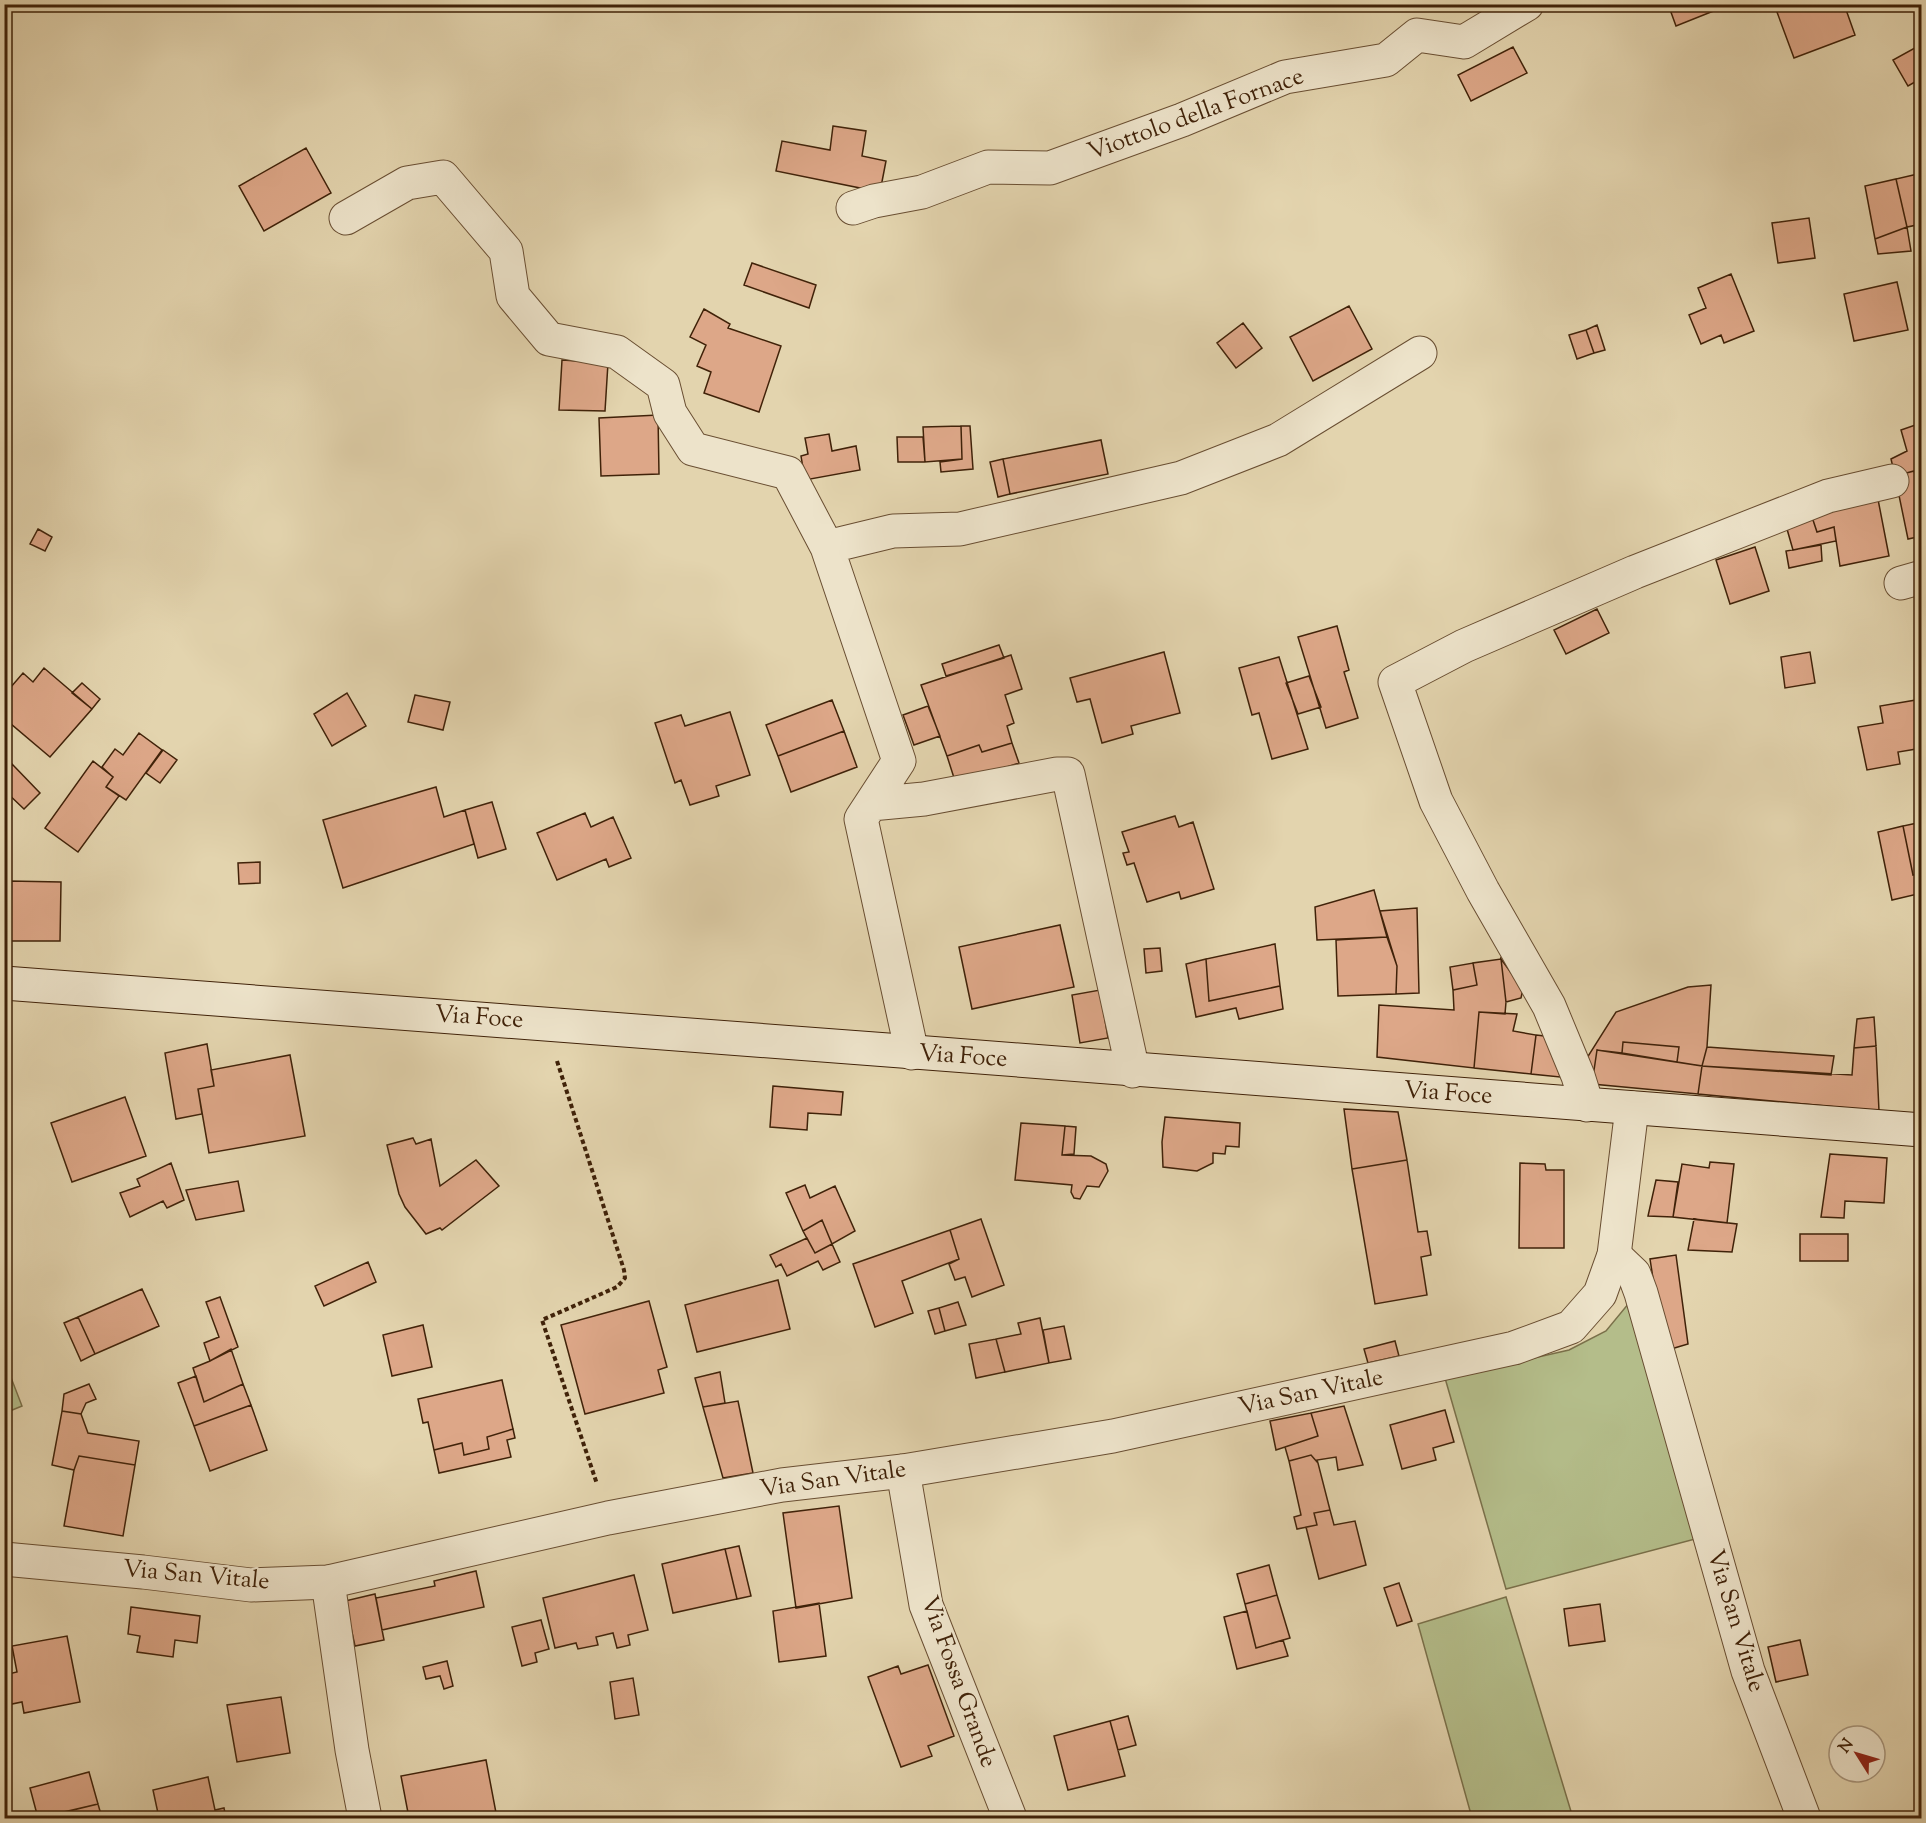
<svg xmlns="http://www.w3.org/2000/svg" width="1926" height="1823" viewBox="0 0 1926 1823" font-family="'Sorts Mill Goudy',serif">
<style>
.green{fill:#b4bd8a;stroke:#7a704a;stroke-width:1.5}
.building{fill:#dda788;stroke:#402209;stroke-width:1.5}
.lines{fill:none;stroke-linecap:round;stroke-linejoin:round}
.minor-casing{stroke:#694e32;stroke-width:35}
.tertiary-casing{stroke:#694e32;stroke-width:35}
.secondary-casing{stroke:#402209;stroke-width:35}
.path{stroke:#402209;stroke-width:4;stroke-dasharray:4.5 3;stroke-linecap:butt}
.minor{stroke:#ede3ca;stroke-width:33}
.tertiary{stroke:#ede3ca;stroke-width:33}
.secondary{stroke:#ede3ca;stroke-width:33}
.labels{text-anchor:middle;dominant-baseline:central;stroke-width:4.5;stroke-linejoin:round;paint-order:stroke}
.street-label{font-size:24px;fill:#402209;stroke:#ede3ca}
</style>
<rect width="100%" height="100%" fill="#e3d4ae"/>
<filter id="stains"><feTurbulence type="fractalNoise" baseFrequency=".00333" numOctaves="4"/><feColorMatrix values="0 0 0 0 .2 0 0 0 0 .09 0 0 0 0 .02 0 0 0 .5 -.17"/></filter>
<radialGradient id="worn" r=".72"><stop offset=".6" stop-color="#630" stop-opacity="0"/><stop offset="1" stop-color="#630" stop-opacity=".3"/></radialGradient>
<path class="green" d="M 1629,1303 L 1699,1538 L 1506,1589 L 1445,1378 L 1569,1350 L 1606,1331 Z
M 5,1362 L 22,1406 L 5,1413 L 4,1413 Z
M 1506,1597 L 1573,1818 L 1472,1818 L 1418,1624 Z"/>
<path class="building" d="M 1668,4 L 1720,4 L 1721,8 L 1676,26 Z
M 1774,4 L 1844,4 L 1855,35 L 1794,58 Z
M 1922,44 L 1922,78 L 1908,86 L 1893,60 Z
M 1513,47 L 1527,73 L 1471,101 L 1458,75 Z
M 833,126 L 866,131 L 862,156 L 886,161 L 880,192 L 776,171 L 782,141 L 830,150 Z
M 306,148 L 331,193 L 264,231 L 239,186 Z
M 1922,173 L 1922,241 L 1921,241 L 1917,225 L 1907,227 L 1896,179 Z
M 1896,179 L 1907,227 L 1875,239 L 1865,186 Z
M 1809,218 L 1815,258 L 1778,263 L 1772,223 Z
M 1907,227 L 1911,251 L 1878,254 L 1875,239 Z
M 752,263 L 816,285 L 809,308 L 744,285 Z
M 1731,274 L 1754,331 L 1724,343 L 1721,335 L 1701,344 L 1689,315 L 1706,308 L 1698,288 Z
M 1897,282 L 1908,330 L 1854,341 L 1844,294 Z
M 1349,306 L 1372,349 L 1313,381 L 1290,337 Z
M 704,309 L 730,324 L 728,328 L 781,346 L 759,412 L 704,393 L 711,372 L 697,366 L 706,345 L 690,337 Z
M 1243,323 L 1262,348 L 1236,368 L 1217,343 Z
M 1597,325 L 1605,350 L 1594,353 L 1586,330 Z
M 1586,330 L 1594,353 L 1577,359 L 1569,335 Z
M 562,360 L 608,363 L 605,411 L 559,410 Z
M 658,415 L 659,474 L 601,476 L 599,418 Z
M 1921,423 L 1922,488 L 1919,488 L 1914,471 L 1895,476 L 1891,459 L 1907,451 L 1901,430 Z
M 961,426 L 962,459 L 925,462 L 923,427 Z
M 961,426 L 970,426 L 973,469 L 941,472 L 940,462 L 962,459 Z
M 829,434 L 832,451 L 856,446 L 860,470 L 805,480 L 801,456 L 808,454 L 805,438 Z
M 897,437 L 923,437 L 925,462 L 898,462 Z
M 1101,440 L 1108,474 L 1010,494 L 1003,459 Z
M 1003,459 L 1010,494 L 998,497 L 990,462 Z
M 1914,471 L 1919,488 L 1922,488 L 1922,536 L 1908,539 L 1895,476 Z
M 1876,489 L 1889,556 L 1840,566 L 1834,527 L 1817,532 L 1809,508 Z
M 1809,508 L 1817,532 L 1834,527 L 1836,541 L 1793,550 L 1785,522 Z
M 38,529 L 52,537 L 45,551 L 30,544 Z
M 1821,545 L 1822,561 L 1789,568 L 1786,551 Z
M 1755,547 L 1769,591 L 1730,604 L 1716,560 Z
M 1597,609 L 1609,633 L 1566,654 L 1554,630 Z
M 1337,626 L 1349,670 L 1344,672 L 1358,718 L 1326,728 L 1298,637 Z
M 999,645 L 1004,658 L 946,676 L 942,664 Z
M 1164,652 L 1180,713 L 1131,726 L 1133,734 L 1102,743 L 1090,699 L 1077,702 L 1070,678 Z
M 1810,652 L 1815,683 L 1785,688 L 1781,657 Z
M 1011,655 L 1022,689 L 1005,695 L 1014,723 L 1007,726 L 1012,743 L 982,752 L 979,745 L 947,756 L 921,685 Z
M 1279,657 L 1308,749 L 1272,759 L 1259,713 L 1252,715 L 1239,668 Z
M 44,668 L 92,709 L 50,757 L 4,718 L 10,709 L 4,704 L 4,695 L 23,673 L 33,682 Z
M 1309,676 L 1321,707 L 1298,714 L 1286,683 Z
M 82,683 L 100,699 L 92,709 L 72,693 Z
M 347,693 L 366,726 L 332,746 L 314,714 Z
M 415,695 L 450,702 L 443,730 L 408,722 Z
M 1922,699 L 1922,748 L 1898,752 L 1900,764 L 1867,770 L 1858,727 L 1883,723 L 1880,706 Z
M 832,700 L 844,731 L 778,756 L 766,725 Z
M 928,706 L 940,736 L 914,745 L 903,715 Z
M 730,712 L 750,775 L 716,786 L 719,796 L 690,805 L 681,780 L 675,783 L 655,723 L 681,715 L 685,726 Z
M 844,731 L 857,767 L 791,792 L 778,756 Z
M 139,733 L 162,750 L 126,800 L 106,787 L 113,777 L 102,767 L 115,749 L 123,755 Z
M 1012,743 L 1019,763 L 956,784 L 947,756 L 979,745 L 982,752 Z
M 163,750 L 177,760 L 160,783 L 146,773 Z
M 93,761 L 113,777 L 106,787 L 119,796 L 78,852 L 45,828 Z
M 12,764 L 40,793 L 24,809 L 4,790 L 4,772 Z
M 436,787 L 444,817 L 465,810 L 474,844 L 343,888 L 323,820 Z
M 492,802 L 506,849 L 478,858 L 465,810 Z
M 585,813 L 591,827 L 613,817 L 631,858 L 609,867 L 606,859 L 557,880 L 537,833 Z
M 1175,816 L 1179,827 L 1193,822 L 1214,889 L 1181,899 L 1179,892 L 1147,902 L 1134,863 L 1127,865 L 1123,853 L 1129,852 L 1122,832 Z
M 1922,822 L 1922,873 L 1913,875 L 1903,826 Z
M 1903,826 L 1913,875 L 1922,873 L 1922,893 L 1892,900 L 1878,832 Z
M 260,862 L 260,883 L 239,884 L 238,863 Z
M 9,881 L 61,882 L 60,941 L 9,941 Z
M 1374,890 L 1387,937 L 1317,940 L 1315,907 Z
M 1417,908 L 1419,993 L 1396,994 L 1397,966 L 1380,911 Z
M 1060,925 L 1074,987 L 972,1009 L 959,947 Z
M 1387,937 L 1397,966 L 1396,994 L 1338,996 L 1336,940 Z
M 1275,944 L 1280,986 L 1209,1001 L 1206,959 Z
M 1160,948 L 1162,971 L 1146,973 L 1144,949 Z
M 1206,959 L 1209,1001 L 1280,986 L 1283,1009 L 1239,1019 L 1236,1008 L 1196,1017 L 1186,964 Z
M 1501,959 L 1506,1002 L 1505,1014 L 1479,1012 L 1474,1068 L 1377,1057 L 1379,1005 L 1454,1010 L 1453,990 L 1477,985 L 1473,963 Z
M 1501,959 L 1523,989 L 1521,998 L 1506,1002 Z
M 1473,963 L 1477,985 L 1453,990 L 1450,967 Z
M 1711,985 L 1707,1047 L 1702,1066 L 1677,1062 L 1679,1047 L 1623,1042 L 1622,1053 L 1597,1050 L 1592,1084 L 1585,1061 L 1616,1012 L 1688,987 Z
M 1100,990 L 1108,1038 L 1080,1043 L 1072,995 Z
M 1479,1012 L 1517,1014 L 1513,1031 L 1536,1035 L 1531,1074 L 1474,1068 Z
M 1874,1017 L 1876,1046 L 1854,1048 L 1857,1019 Z
M 1536,1035 L 1553,1037 L 1560,1077 L 1531,1074 Z
M 1623,1042 L 1679,1047 L 1677,1062 L 1622,1053 Z
M 207,1044 L 214,1086 L 198,1089 L 202,1114 L 176,1119 L 165,1053 Z
M 1876,1046 L 1879,1111 L 1698,1094 L 1702,1066 L 1852,1075 L 1854,1048 Z
M 1707,1047 L 1834,1056 L 1831,1075 L 1702,1066 Z
M 1597,1050 L 1702,1066 L 1698,1094 L 1592,1084 Z
M 290,1055 L 305,1136 L 209,1153 L 198,1089 L 214,1086 L 211,1070 Z
M 773,1086 L 843,1092 L 841,1115 L 808,1113 L 807,1130 L 770,1127 Z
M 125,1097 L 146,1156 L 72,1182 L 51,1123 Z
M 1344,1109 L 1398,1112 L 1407,1160 L 1352,1169 Z
M 1165,1117 L 1240,1123 L 1239,1147 L 1226,1146 L 1225,1154 L 1213,1153 L 1213,1163 L 1197,1171 L 1163,1167 L 1162,1142 Z
M 1021,1123 L 1065,1126 L 1062,1155 L 1091,1156 L 1106,1164 L 1108,1171 L 1099,1187 L 1087,1186 L 1080,1199 L 1074,1198 L 1071,1192 L 1072,1185 L 1015,1180 Z
M 1065,1126 L 1076,1127 L 1074,1154 L 1062,1155 Z
M 413,1138 L 416,1144 L 431,1139 L 440,1186 L 476,1160 L 499,1186 L 442,1230 L 440,1228 L 426,1234 L 405,1207 L 399,1194 L 387,1145 Z
M 1830,1154 L 1887,1158 L 1884,1203 L 1845,1201 L 1844,1218 L 1821,1217 Z
M 1407,1160 L 1418,1232 L 1427,1231 L 1431,1255 L 1421,1257 L 1427,1295 L 1375,1304 L 1352,1169 Z
M 1710,1162 L 1734,1164 L 1727,1223 L 1673,1217 L 1682,1164 L 1709,1168 Z
M 171,1163 L 184,1200 L 167,1208 L 163,1201 L 130,1217 L 120,1193 L 140,1186 L 137,1179 Z
M 1520,1163 L 1545,1164 L 1546,1170 L 1564,1170 L 1564,1248 L 1519,1248 Z
M 1656,1180 L 1678,1182 L 1673,1217 L 1648,1216 Z
M 238,1181 L 244,1211 L 196,1220 L 186,1190 Z
M 805,1185 L 810,1198 L 835,1186 L 855,1231 L 832,1244 L 822,1220 L 803,1231 L 786,1193 Z
M 981,1219 L 1004,1285 L 972,1297 L 965,1277 L 955,1280 L 949,1264 L 959,1259 L 950,1230 Z
M 1694,1219 L 1737,1224 L 1732,1252 L 1688,1250 Z
M 822,1220 L 832,1244 L 815,1253 L 803,1231 Z
M 950,1230 L 959,1259 L 902,1281 L 913,1313 L 875,1327 L 853,1264 Z
M 1800,1234 L 1848,1234 L 1848,1261 L 1800,1261 Z
M 807,1238 L 815,1253 L 832,1244 L 840,1262 L 823,1270 L 818,1261 L 787,1276 L 781,1264 L 776,1267 L 770,1255 Z
M 1676,1255 L 1688,1344 L 1671,1349 L 1656,1298 L 1650,1259 Z
M 368,1262 L 376,1282 L 324,1306 L 315,1286 Z
M 778,1280 L 790,1329 L 697,1352 L 685,1305 Z
M 142,1289 L 159,1326 L 95,1354 L 78,1317 Z
M 220,1297 L 238,1347 L 210,1361 L 204,1343 L 219,1337 L 206,1302 Z
M 649,1301 L 667,1367 L 658,1370 L 664,1393 L 585,1414 L 561,1325 Z
M 958,1302 L 966,1325 L 945,1331 L 939,1308 Z
M 939,1308 L 945,1331 L 935,1334 L 928,1311 Z
M 78,1317 L 95,1354 L 81,1361 L 64,1323 Z
M 1040,1318 L 1049,1363 L 1005,1372 L 996,1339 L 1021,1334 L 1018,1323 Z
M 423,1325 L 432,1367 L 392,1376 L 383,1335 Z
M 1064,1326 L 1071,1359 L 1049,1363 L 1043,1330 Z
M 996,1339 L 1005,1372 L 976,1378 L 969,1344 Z
M 1395,1341 L 1399,1356 L 1368,1363 L 1364,1349 Z
M 231,1349 L 243,1384 L 204,1402 L 193,1368 L 210,1361 Z
M 720,1372 L 725,1403 L 703,1407 L 695,1378 Z
M 196,1376 L 204,1402 L 243,1384 L 251,1405 L 194,1426 L 178,1383 Z
M 502,1380 L 513,1429 L 487,1437 L 489,1449 L 464,1455 L 462,1443 L 434,1450 L 428,1422 L 423,1423 L 418,1399 Z
M 89,1384 L 96,1399 L 86,1403 L 81,1414 L 62,1411 L 64,1394 Z
M 738,1401 L 753,1473 L 723,1478 L 703,1407 Z
M 251,1405 L 267,1450 L 210,1471 L 194,1426 Z
M 1344,1406 L 1363,1465 L 1338,1470 L 1336,1457 L 1317,1460 L 1318,1463 L 1311,1455 L 1289,1461 L 1285,1447 L 1318,1436 L 1311,1413 Z
M 1445,1410 L 1454,1442 L 1433,1448 L 1436,1460 L 1402,1469 L 1390,1425 Z
M 62,1411 L 81,1414 L 88,1433 L 139,1441 L 135,1465 L 79,1456 L 74,1470 L 52,1465 Z
M 1311,1413 L 1318,1436 L 1276,1450 L 1270,1421 Z
M 513,1429 L 515,1438 L 507,1440 L 511,1457 L 439,1473 L 434,1450 L 462,1443 L 464,1455 L 489,1449 L 487,1437 Z
M 1311,1455 L 1318,1463 L 1330,1510 L 1314,1513 L 1317,1525 L 1297,1529 L 1294,1517 L 1301,1515 L 1289,1461 Z
M 79,1456 L 135,1465 L 123,1536 L 64,1526 L 74,1470 Z
M 839,1506 L 852,1598 L 796,1608 L 783,1513 Z
M 1330,1510 L 1334,1525 L 1355,1521 L 1366,1565 L 1319,1579 L 1306,1527 L 1317,1525 L 1314,1513 Z
M 739,1546 L 751,1596 L 737,1599 L 725,1549 Z
M 725,1549 L 737,1599 L 673,1613 L 662,1564 Z
M 1269,1565 L 1277,1595 L 1245,1604 L 1237,1574 Z
M 476,1571 L 484,1607 L 382,1630 L 376,1598 L 435,1586 L 434,1581 Z
M 634,1575 L 648,1630 L 628,1635 L 630,1645 L 617,1648 L 613,1633 L 596,1637 L 598,1645 L 578,1649 L 576,1643 L 555,1648 L 543,1598 Z
M 1399,1583 L 1412,1621 L 1397,1626 L 1384,1588 Z
M 375,1594 L 384,1640 L 355,1646 L 345,1601 Z
M 1277,1595 L 1290,1638 L 1256,1648 L 1245,1604 Z
M 819,1603 L 826,1656 L 779,1662 L 773,1611 Z
M 1600,1604 L 1605,1641 L 1569,1646 L 1564,1609 Z
M 131,1607 L 200,1616 L 197,1643 L 175,1640 L 173,1657 L 137,1652 L 140,1636 L 128,1634 Z
M 1247,1611 L 1256,1648 L 1283,1640 L 1288,1656 L 1237,1669 L 1224,1617 Z
M 541,1620 L 549,1649 L 535,1653 L 537,1662 L 522,1666 L 512,1627 Z
M 67,1636 L 80,1702 L 24,1713 L 22,1702 L 7,1705 L 4,1675 L 17,1672 L 12,1646 Z
M 1800,1640 L 1808,1675 L 1776,1682 L 1768,1647 Z
M 447,1661 L 453,1686 L 444,1689 L 440,1676 L 426,1679 L 423,1667 Z
M 928,1665 L 954,1736 L 928,1746 L 932,1756 L 901,1767 L 868,1677 L 898,1666 L 901,1674 Z
M 633,1678 L 639,1715 L 615,1719 L 610,1682 Z
M 281,1697 L 290,1753 L 237,1762 L 227,1705 Z
M 1128,1716 L 1136,1745 L 1118,1750 L 1110,1721 Z
M 1110,1721 L 1125,1776 L 1068,1790 L 1054,1736 Z
M 486,1760 L 497,1818 L 409,1818 L 401,1776 Z
M 89,1772 L 98,1804 L 38,1818 L 30,1788 Z
M 208,1777 L 215,1810 L 224,1808 L 226,1818 L 159,1818 L 153,1790 Z
M 98,1804 L 102,1818 L 40,1818 Z"/>
<g class="lines">
<g class="minor-casing">
<path id="minor" d="M 853,208 L 874,201 L 922,192 L 988,167 L 1050,168 L 1182,120 L 1285,77 L 1386,60 L 1417,35 L 1464,42 L 1527,4
M 346,218 L 407,183 L 443,177 L 506,251 L 513,296 L 549,339 L 617,352 L 663,385 L 670,413 L 693,449 L 788,473 L 827,547 L 899,761 L 861,819 L 912,1053
M 827,547 L 893,531 L 960,529 L 1181,478 L 1278,440 L 1420,353
M 1901,583 L 1922,577
M 871,804 L 924,799 L 1057,774 L 1068,774 L 1133,1071
M 1587,1105 L 1578,1076 L 1549,1006 L 1483,891 L 1436,801 L 1395,682 L 1464,646 L 1635,572 L 1828,496 L 1892,481
M 1614,1255 L 1634,1274 L 1641,1293 L 1748,1671 L 1804,1818
M 903,1471 L 926,1605 L 1010,1818
M 328,1582 L 352,1750 L 365,1818"/>
</g>
<g class="tertiary-casing">
<path id="tertiary" d="M 4,1559 L 143,1572 L 251,1585 L 328,1582 L 608,1518 L 782,1485 L 903,1471 L 1113,1436 L 1514,1348 L 1571,1327 L 1600,1294 L 1614,1255 L 1632,1108"/>
</g>
<g class="secondary-casing">
<path id="secondary" d="M 4,983 C 644,1030 1282,1081 1922,1130"/>
</g>
<path class="path" d="M 557,1061 L 624,1270 L 625,1278 L 617,1287 L 542,1320 L 597,1484"/>
<use href="#minor" class="minor"/>
<use href="#tertiary" class="tertiary"/>
<use href="#secondary" class="secondary"/>
</g>
<g class="labels">
<g class="street-label">
<text transform="translate(1196 115) rotate(-20)">Viottolo della Fornace</text>
<text transform="translate(479 1018) rotate(4)">Via Foce</text>
<text transform="translate(963 1057) rotate(4)">Via Foce</text>
<text transform="translate(1448 1094) rotate(4)">Via Foce</text>
<text transform="translate(1311 1393) rotate(-12)">Via San Vitale</text>
<text transform="translate(833 1480) rotate(-8)">Via San Vitale</text>
<text transform="translate(196 1576) rotate(5)">Via San Vitale</text>
<text transform="translate(1735 1621) rotate(73)">Via San Vitale</text>
<text transform="translate(958 1682) rotate(70)">Via Fossa Grande</text>
</g>
</g>
<rect width="1926" height="1823" fill="none" stroke="#e3d4ae" stroke-width="24"/>
<rect x="6" y="6" width="1914" height="1811" fill="none" stroke="#402209" stroke-width="3"/>
<rect x="12" y="12" width="1902" height="1799" fill="none" stroke="#402209" stroke-width="1.5"/>
<g transform="translate(1857 1754) rotate(307)"><circle r="28" fill="#ede3ca" stroke="#a8967d" stroke-width="1.5"/>
<path d="M0-4.5L10 22L0 15L-10 22Z" fill="#8f2418"/>
<text y="-9" font-size="16" font-weight="bold" text-anchor="middle" fill="#402209">N</text>
</g>
<rect width="100%" height="100%" filter="url(#stains)"/>
<rect width="100%" height="100%" fill="url(#worn)"/>
</svg>
